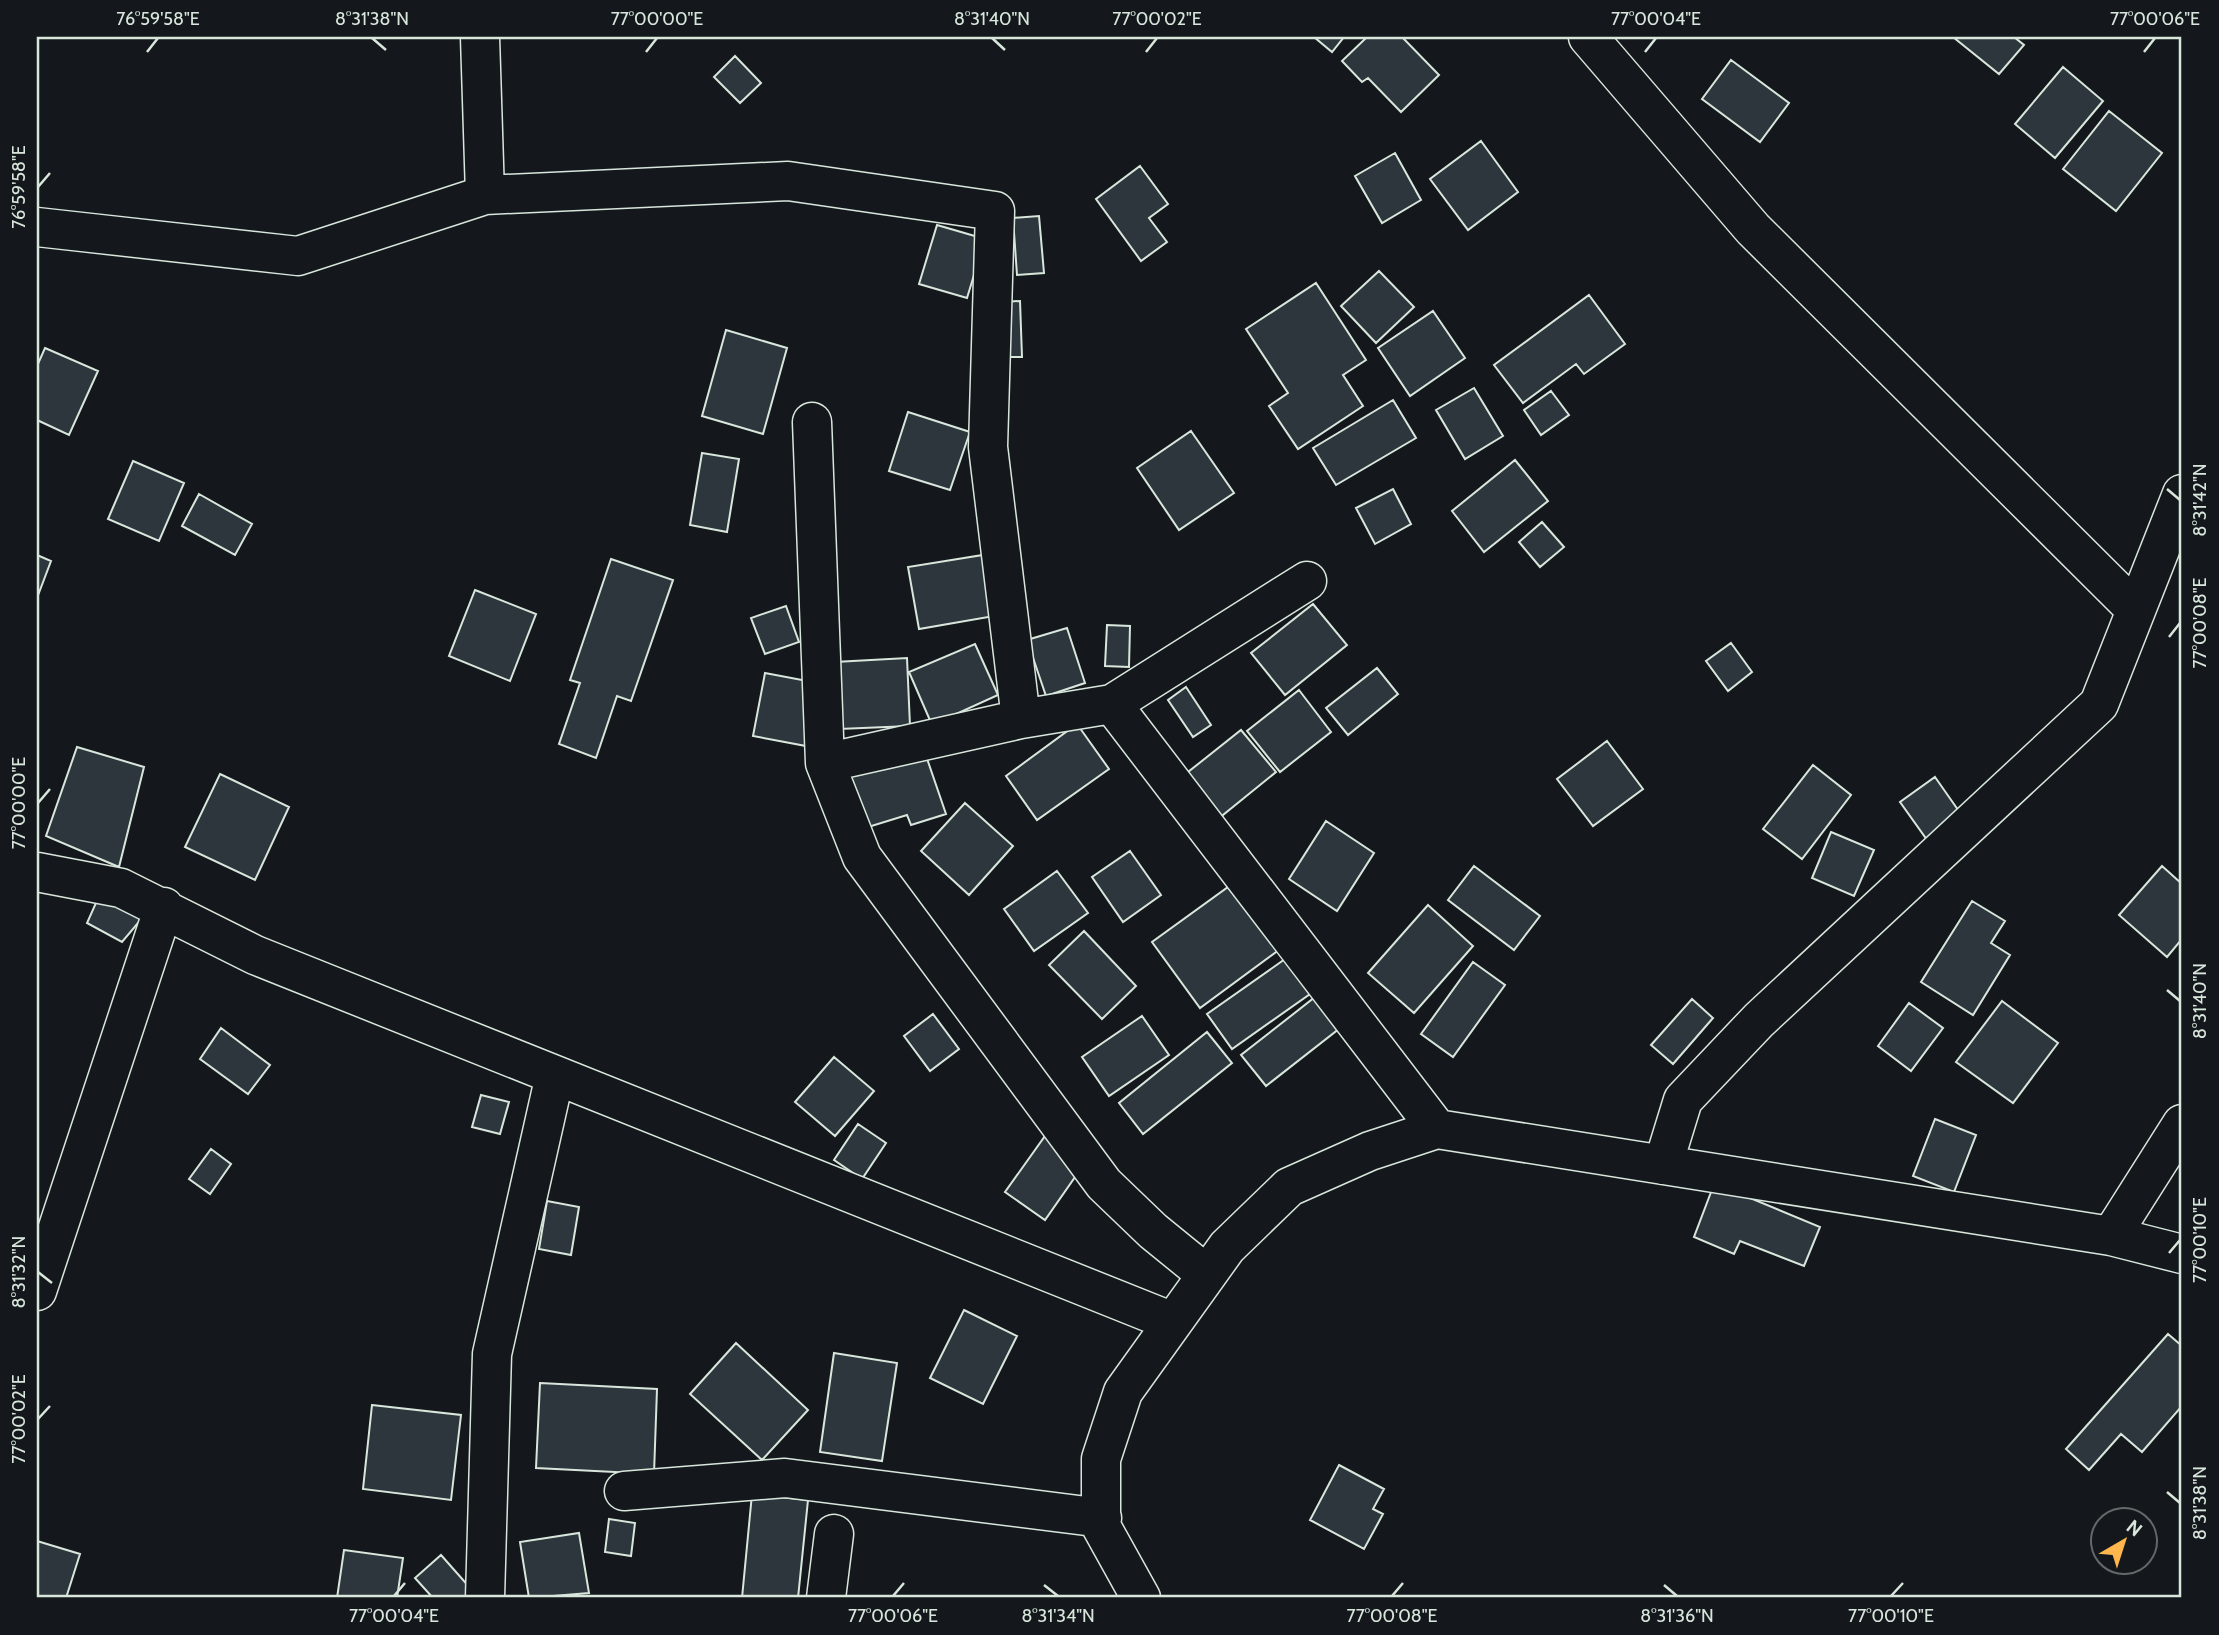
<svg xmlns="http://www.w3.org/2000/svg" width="2219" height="1635" viewBox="0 0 2219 1635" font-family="Cabin,sans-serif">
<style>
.building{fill:#2c363c;stroke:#d8e6dc;stroke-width:2}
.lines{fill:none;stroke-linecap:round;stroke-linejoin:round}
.minor-casing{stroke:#d8e6dc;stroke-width:41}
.minor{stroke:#14181c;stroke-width:38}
.ticks{fill:none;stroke:#d8e6dc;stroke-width:2.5}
.neatline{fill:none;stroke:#d8e6dc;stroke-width:2.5}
.ticks-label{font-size:18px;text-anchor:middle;fill:#d8e6dc}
</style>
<rect width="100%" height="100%" fill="#14181c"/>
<path class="building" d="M 1314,37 L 1344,37 L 1332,52 Z
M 1367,37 L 1402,37 L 1439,75 L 1401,112 L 1368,78 L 1362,82 L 1342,61 Z
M 1953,37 L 2014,37 L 2024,45 L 1999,74 Z
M 735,56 L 761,83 L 740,103 L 714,77 Z
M 1731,60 L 1789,103 L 1760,142 L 1702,99 Z
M 2063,67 L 2103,101 L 2055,158 L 2015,124 Z
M 2109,111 L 2162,153 L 2116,211 L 2063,169 Z
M 1481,141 L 1518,192 L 1468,230 L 1430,179 Z
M 1395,153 L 1421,200 L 1382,223 L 1355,176 Z
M 1140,166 L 1168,204 L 1149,218 L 1167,242 L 1141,261 L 1096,199 Z
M 1039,216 L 1044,273 L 1017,275 L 1013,218 Z
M 937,225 L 985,239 L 967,298 L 919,284 Z
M 1379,271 L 1414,307 L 1376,343 L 1341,306 Z
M 1316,283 L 1366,360 L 1343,375 L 1363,406 L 1298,449 L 1269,406 L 1288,393 L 1246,329 Z
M 1589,295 L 1625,344 L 1584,374 L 1576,364 L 1523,403 L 1494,365 Z
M 1020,301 L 1022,357 L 1006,357 L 1003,302 Z
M 1433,311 L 1465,358 L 1410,396 L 1378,348 Z
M 726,330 L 787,348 L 763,434 L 702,416 Z
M 45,348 L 98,371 L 69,435 L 37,420 L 37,366 Z
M 1474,388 L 1503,436 L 1465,459 L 1436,410 Z
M 1551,391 L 1569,415 L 1541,435 L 1524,410 Z
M 1393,400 L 1416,438 L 1336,485 L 1313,448 Z
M 908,412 L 970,432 L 950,490 L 889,471 Z
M 1191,431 L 1234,493 L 1179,530 L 1137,468 Z
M 702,453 L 739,459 L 727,532 L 690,525 Z
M 1515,460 L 1548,501 L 1484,552 L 1452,511 Z
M 133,461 L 184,483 L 159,541 L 108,519 Z
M 1393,489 L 1411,524 L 1375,544 L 1356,508 Z
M 199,494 L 252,524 L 235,555 L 182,526 Z
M 1542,522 L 1564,547 L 1540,567 L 1519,542 Z
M 989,554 L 1000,615 L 919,629 L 908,567 Z
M 37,555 L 51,561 L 37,598 Z
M 611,559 L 673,580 L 631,701 L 617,696 L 596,758 L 559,744 L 580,683 L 570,680 Z
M 475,590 L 536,614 L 510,681 L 449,656 Z
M 1313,604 L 1347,645 L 1285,695 L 1251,653 Z
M 786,606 L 799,642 L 765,654 L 751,618 Z
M 1107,625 L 1130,626 L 1129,667 L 1105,666 Z
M 1067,628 L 1085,683 L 1046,696 L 1027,640 Z
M 1731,643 L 1752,672 L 1728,691 L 1706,661 Z
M 975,644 L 998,695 L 932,725 L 909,672 Z
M 907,658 L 910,726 L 839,729 L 835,662 Z
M 1377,668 L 1398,694 L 1348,735 L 1326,708 Z
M 765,673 L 818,683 L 806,746 L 753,736 Z
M 1186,687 L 1211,725 L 1193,737 L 1168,700 Z
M 1299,690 L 1331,732 L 1280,772 L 1247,731 Z
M 1077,724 L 1109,769 L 1037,820 L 1006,776 Z
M 1241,730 L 1276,772 L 1218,819 L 1183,776 Z
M 1607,741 L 1643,789 L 1593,826 L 1557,779 Z
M 922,744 L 946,814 L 911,825 L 907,815 L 865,828 L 846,769 Z
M 77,747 L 144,767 L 119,867 L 46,836 Z
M 1813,765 L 1851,795 L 1802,859 L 1763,829 Z
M 220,774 L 289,807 L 255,880 L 185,847 Z
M 1935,777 L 1970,827 L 1935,851 L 1900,802 Z
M 965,803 L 1013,846 L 969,895 L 921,851 Z
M 1326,821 L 1374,853 L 1337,911 L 1289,879 Z
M 1831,832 L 1874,850 L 1854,896 L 1812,878 Z
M 1130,851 L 1161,895 L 1123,922 L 1092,877 Z
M 1474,866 L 1540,916 L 1514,950 L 1448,900 Z
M 2162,866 L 2182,884 L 2182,939 L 2167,957 L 2119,915 Z
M 1057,871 L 1088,913 L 1034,951 L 1004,909 Z
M 1235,882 L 1283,947 L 1200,1008 L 1152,942 Z
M 103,887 L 149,910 L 122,942 L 87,923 Z
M 1972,901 L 2005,921 L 1991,943 L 2010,955 L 1973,1015 L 1921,982 Z
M 1428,905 L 1473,946 L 1414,1013 L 1368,973 Z
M 1084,931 L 1136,986 L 1102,1019 L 1049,965 Z
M 1295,952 L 1320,987 L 1232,1049 L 1207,1014 Z
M 1473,962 L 1505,985 L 1453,1057 L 1421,1034 Z
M 1324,990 L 1349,1021 L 1266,1086 L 1241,1055 Z
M 1692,999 L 1713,1018 L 1673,1064 L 1651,1045 Z
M 2002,1001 L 2058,1043 L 2013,1103 L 1956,1062 Z
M 1909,1003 L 1943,1028 L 1911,1071 L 1878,1046 Z
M 933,1014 L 959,1049 L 930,1071 L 904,1036 Z
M 1142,1016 L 1169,1055 L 1109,1096 L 1082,1057 Z
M 221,1028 L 270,1065 L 248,1094 L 200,1059 Z
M 1207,1032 L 1232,1063 L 1143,1134 L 1119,1103 Z
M 834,1057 L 874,1091 L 835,1136 L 795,1102 Z
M 481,1095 L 509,1102 L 500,1134 L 472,1127 Z
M 1935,1119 L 1976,1135 L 1954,1192 L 1913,1176 Z
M 858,1124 L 886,1143 L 862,1179 L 834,1160 Z
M 1050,1129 L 1089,1157 L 1045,1220 L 1005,1192 Z
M 211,1149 L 231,1164 L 210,1194 L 189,1179 Z
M 1716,1179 L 1752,1194 L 1750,1198 L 1820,1227 L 1804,1266 L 1740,1241 L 1734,1254 L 1694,1237 Z
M 547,1201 L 579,1207 L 571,1255 L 539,1249 Z
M 964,1310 L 1017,1336 L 983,1404 L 930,1378 Z
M 2168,1334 L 2182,1346 L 2182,1406 L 2142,1452 L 2121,1434 L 2089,1470 L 2066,1449 Z
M 736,1343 L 808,1410 L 762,1460 L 690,1394 Z
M 834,1353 L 897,1363 L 882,1461 L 820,1452 Z
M 540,1383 L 657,1389 L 654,1474 L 536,1468 Z
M 372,1405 L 461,1415 L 451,1500 L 363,1489 Z
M 1339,1465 L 1384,1489 L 1373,1509 L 1383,1514 L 1364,1549 L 1310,1520 Z
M 752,1494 L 808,1500 L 798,1598 L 742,1598 Z
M 609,1519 L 635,1523 L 631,1556 L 605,1552 Z
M 579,1533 L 589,1593 L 529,1598 L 520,1542 Z
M 37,1541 L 80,1554 L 66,1598 L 37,1598 Z
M 344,1550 L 403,1558 L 397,1598 L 337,1598 Z
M 441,1555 L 479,1598 L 433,1598 L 415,1578 Z"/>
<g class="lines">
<g class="minor-casing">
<path id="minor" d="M 1588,37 L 1753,229 L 2136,610
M 485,195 L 788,181 L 995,211 L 988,447 L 1021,719
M 37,227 L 298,256 L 485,195 L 480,37
M 812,422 L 825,763 L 1021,719 L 1112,704 L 1307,581
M 1112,704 L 1437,1129 L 1370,1151 L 1289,1187 L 1227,1247 L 1123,1392 L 1101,1459 L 1101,1526 L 1141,1598
M 825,763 L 862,857 L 1104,1184 L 1153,1231 L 1207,1275
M 37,872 L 121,888 L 255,955 L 1173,1322
M 1437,1129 L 2111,1236 L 2182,1254
M 1663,1165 L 1683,1100 L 1759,1020 L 2099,704 L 2182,494
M 2111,1236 L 2182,1124
M 37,1291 L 164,907
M 624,1491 L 785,1478 L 1102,1518
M 485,1598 L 492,1354 L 555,1075
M 826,1598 L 834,1534"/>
</g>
<use href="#minor" class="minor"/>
</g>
<path class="ticks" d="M 372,38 L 386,50M 992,38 L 1005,50M 147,52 L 158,38M 646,52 L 657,38M 1146,52 L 1157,38M 1645,52 L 1656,38M 2144,52 L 2155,38M 38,187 L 50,173M 2167,489 L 2180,500M 2169,637 L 2180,623M 38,803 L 50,789M 2167,990 L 2180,1001M 2169,1253 L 2180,1240M 38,1272 L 52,1283M 38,1419 L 50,1406M 2167,1492 L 2180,1503M 1044,1585 L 1058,1596M 1664,1585 L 1677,1596M 394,1596 L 405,1583M 893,1596 L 904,1583M 1392,1596 L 1403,1583M 1891,1596 L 1903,1583"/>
<rect width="2219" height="1635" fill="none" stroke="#14181c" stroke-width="77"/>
<g transform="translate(2124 1541) rotate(39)"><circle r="33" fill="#14181c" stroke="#626a69" stroke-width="2"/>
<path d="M0-5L12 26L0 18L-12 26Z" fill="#ffb74d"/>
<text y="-10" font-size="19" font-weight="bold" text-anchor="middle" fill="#d8e6dc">N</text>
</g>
<rect x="38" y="38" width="2142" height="1558" class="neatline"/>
<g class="ticks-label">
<text x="158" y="25">76°59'58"E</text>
<text x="372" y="25">8°31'38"N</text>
<text x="657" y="25">77°00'00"E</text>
<text x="992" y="25">8°31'40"N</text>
<text x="1157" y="25">77°00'02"E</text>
<text x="1656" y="25">77°00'04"E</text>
<text x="2155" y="25">77°00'06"E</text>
<text transform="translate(19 187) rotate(-90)" y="6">76°59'58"E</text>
<text transform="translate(2200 500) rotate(-90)" y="6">8°31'42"N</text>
<text transform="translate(2200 623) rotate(-90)" y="6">77°00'08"E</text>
<text transform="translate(19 803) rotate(-90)" y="6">77°00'00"E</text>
<text transform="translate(2200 1001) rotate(-90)" y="6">8°31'40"N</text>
<text transform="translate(2200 1240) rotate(-90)" y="6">77°00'10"E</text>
<text transform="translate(19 1272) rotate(-90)" y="6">8°31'32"N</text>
<text transform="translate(19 1419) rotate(-90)" y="6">77°00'02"E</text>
<text transform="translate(2200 1503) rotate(-90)" y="6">8°31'38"N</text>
<text x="394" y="1622">77°00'04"E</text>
<text x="893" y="1622">77°00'06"E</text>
<text x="1058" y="1622">8°31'34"N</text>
<text x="1392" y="1622">77°00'08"E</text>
<text x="1677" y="1622">8°31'36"N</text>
<text x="1891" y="1622">77°00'10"E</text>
</g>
</svg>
